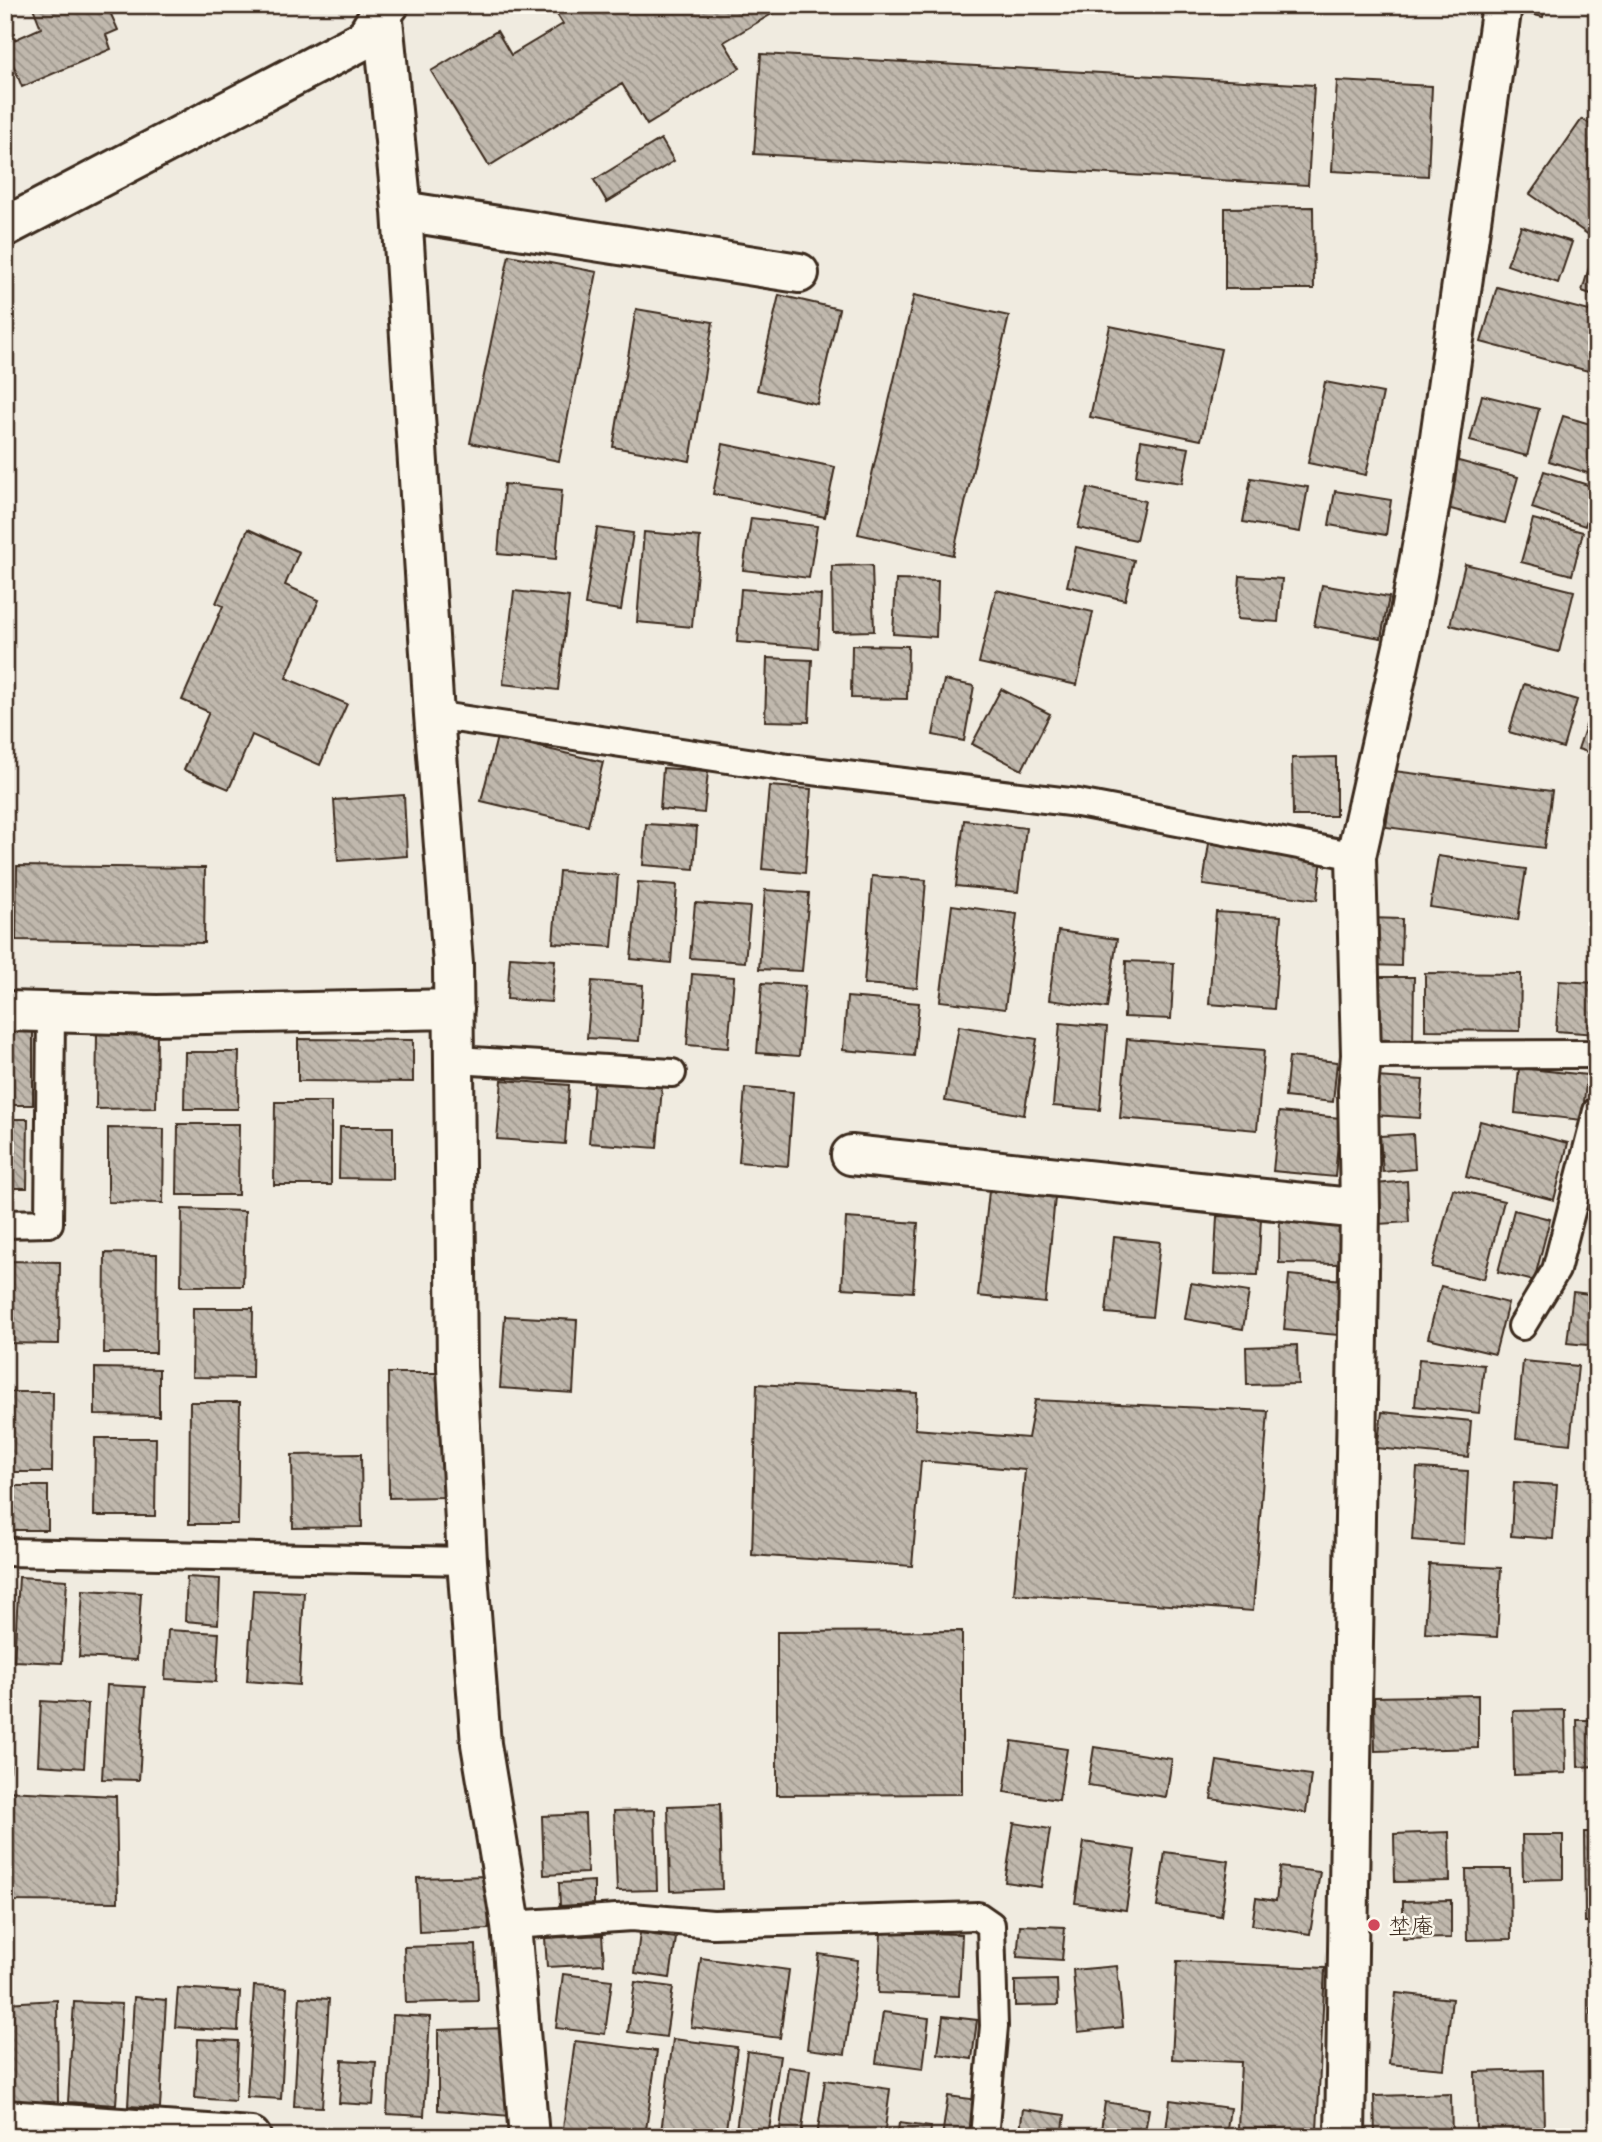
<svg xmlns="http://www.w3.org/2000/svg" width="1602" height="2142" viewBox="0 0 1602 2142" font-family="Mali,'Klee One',sans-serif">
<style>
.building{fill:url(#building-back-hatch);stroke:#3b2a1e;stroke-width:2}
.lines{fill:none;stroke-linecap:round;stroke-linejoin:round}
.lane-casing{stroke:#3b2a1e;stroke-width:32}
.street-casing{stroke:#3b2a1e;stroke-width:44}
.secondary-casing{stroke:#3b2a1e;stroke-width:44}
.lane{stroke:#fbf7ec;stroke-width:26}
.street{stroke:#fbf7ec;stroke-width:38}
.secondary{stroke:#fbf7ec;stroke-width:38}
.poi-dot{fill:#d1495b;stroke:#fbf7ec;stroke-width:2.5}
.labels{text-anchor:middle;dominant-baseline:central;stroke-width:5;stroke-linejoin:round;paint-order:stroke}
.poi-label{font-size:23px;fill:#3b2a1e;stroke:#fbf7ec;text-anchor:start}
</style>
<defs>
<pattern id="building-back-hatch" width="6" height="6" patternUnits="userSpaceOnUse" patternTransform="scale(1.75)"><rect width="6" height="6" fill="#c0b8ad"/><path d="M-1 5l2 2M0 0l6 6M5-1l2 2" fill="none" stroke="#9d968c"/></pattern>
</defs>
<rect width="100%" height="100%" fill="#f0ebe0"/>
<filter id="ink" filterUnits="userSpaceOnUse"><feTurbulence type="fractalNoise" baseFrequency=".0143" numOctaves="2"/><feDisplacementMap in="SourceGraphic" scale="14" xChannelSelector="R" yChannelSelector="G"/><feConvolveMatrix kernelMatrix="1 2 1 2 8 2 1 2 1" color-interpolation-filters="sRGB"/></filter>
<g filter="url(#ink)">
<path class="building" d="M 32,5 L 126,5 L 110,12 L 118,30 L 106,35 L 111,49 L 22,87 L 5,44 L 41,28 Z
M 551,5 L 773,5 L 777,11 L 724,42 L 740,68 L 647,125 L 622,84 L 489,166 L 431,71 L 497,31 L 511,55 L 563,24 Z
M 1514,5 L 1546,5 L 1543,17 L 1513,10 Z
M 761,54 L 1314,85 L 1308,185 L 754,154 Z
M 1337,81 L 1432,86 L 1428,176 L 1332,171 Z
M 1582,119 L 1597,129 L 1597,223 L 1589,235 L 1530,194 Z
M 661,139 L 674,161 L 607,202 L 594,180 Z
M 1313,207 L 1314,289 L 1225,289 L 1225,208 Z
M 1521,226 L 1572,242 L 1558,283 L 1507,265 Z
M 1595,248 L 1597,249 L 1597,296 L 1582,291 Z
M 509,255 L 597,272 L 559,461 L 470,443 Z
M 1497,287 L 1597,313 L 1597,354 L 1592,372 L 1481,342 Z
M 779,295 L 839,309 L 817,404 L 757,390 Z
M 914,295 L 1009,316 L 953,555 L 858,534 Z
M 636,309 L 713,322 L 690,461 L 613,447 Z
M 1110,326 L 1221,349 L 1201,440 L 1090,417 Z
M 1325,382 L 1383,393 L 1366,475 L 1308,463 Z
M 1482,395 L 1539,409 L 1527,456 L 1470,441 Z
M 1563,416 L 1597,426 L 1597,476 L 1549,461 Z
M 1141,440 L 1189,448 L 1182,483 L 1136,476 Z
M 723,444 L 835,467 L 825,517 L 713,494 Z
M 1455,460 L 1518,477 L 1505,523 L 1443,507 Z
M 1544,471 L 1597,488 L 1585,526 L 1532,508 Z
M 1251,478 L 1308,487 L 1300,532 L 1243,522 Z
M 504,484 L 562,490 L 556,559 L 498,554 Z
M 1088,488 L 1145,501 L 1136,540 L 1078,528 Z
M 1335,491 L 1391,500 L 1386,535 L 1329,525 Z
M 751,518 L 817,526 L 809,578 L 743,570 Z
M 1533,519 L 1583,532 L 1572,575 L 1521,562 Z
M 597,528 L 633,533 L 621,610 L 585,605 Z
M 248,529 L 299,552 L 285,585 L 319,600 L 286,678 L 347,704 L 320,765 L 252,735 L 229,789 L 184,770 L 209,712 L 182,700 L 223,606 L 216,603 Z
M 644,532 L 700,537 L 692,627 L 637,622 Z
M 1076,547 L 1134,560 L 1125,600 L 1067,586 Z
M 1465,564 L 1574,591 L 1559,652 L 1450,625 Z
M 872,565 L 874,631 L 833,632 L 832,566 Z
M 1240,576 L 1282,579 L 1278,622 L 1237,619 Z
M 896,580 L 938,581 L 936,637 L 893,634 Z
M 1322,585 L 1389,597 L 1381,638 L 1314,626 Z
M 741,589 L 821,595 L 818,648 L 737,642 Z
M 996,590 L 1093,612 L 1077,685 L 979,663 Z
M 514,591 L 569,597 L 558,690 L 503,684 Z
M 852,645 L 908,646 L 907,699 L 851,698 Z
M 767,658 L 812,660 L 809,722 L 765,721 Z
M 944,680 L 974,686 L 964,741 L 933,735 Z
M 1524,684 L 1577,700 L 1563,748 L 1509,732 Z
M 1001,689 L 1050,714 L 1022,770 L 972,744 Z
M 1597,693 L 1597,755 L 1578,749 Z
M 497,737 L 603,762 L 588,826 L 481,801 Z
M 1336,757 L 1336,816 L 1293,816 L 1292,758 Z
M 663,768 L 708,771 L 704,813 L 660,809 Z
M 1394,771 L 1552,791 L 1544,848 L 1386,827 Z
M 769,786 L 811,789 L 805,873 L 762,869 Z
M 404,795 L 407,856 L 338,861 L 334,800 Z
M 964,820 L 1026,828 L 1018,892 L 956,886 Z
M 646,824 L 697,827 L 694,869 L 643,865 Z
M 1209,843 L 1322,858 L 1317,900 L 1203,885 Z
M 1438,856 L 1526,869 L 1518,920 L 1430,907 Z
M 17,866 L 205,868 L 204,943 L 16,940 Z
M 559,871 L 618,875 L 612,947 L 553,943 Z
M 872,876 L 926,880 L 917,988 L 864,984 Z
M 638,882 L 677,885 L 671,963 L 631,959 Z
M 765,890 L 809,893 L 802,971 L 759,969 Z
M 695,903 L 750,907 L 745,962 L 690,958 Z
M 952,905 L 1017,914 L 1005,1009 L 940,1001 Z
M 1216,912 L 1281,916 L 1274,1009 L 1209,1004 Z
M 1370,918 L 1402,919 L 1401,966 L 1369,965 Z
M 1058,931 L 1117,939 L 1107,1008 L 1049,1000 Z
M 510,957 L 555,960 L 551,1002 L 507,999 Z
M 1126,961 L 1174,963 L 1171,1019 L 1124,1017 Z
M 1425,973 L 1521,974 L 1520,1031 L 1425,1030 Z
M 692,974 L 734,977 L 728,1048 L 687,1045 Z
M 1365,977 L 1414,977 L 1413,1047 L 1365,1047 Z
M 592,981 L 643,985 L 639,1041 L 587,1038 Z
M 1559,981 L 1597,983 L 1597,1034 L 1556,1031 Z
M 762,983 L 805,986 L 799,1056 L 757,1053 Z
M 847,997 L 919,1003 L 914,1056 L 843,1050 Z
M 5,1023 L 33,1024 L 33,1105 L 5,1105 Z
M 1060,1023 L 1107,1027 L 1100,1110 L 1053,1106 Z
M 959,1026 L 1037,1039 L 1024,1115 L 945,1101 Z
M 97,1032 L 157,1033 L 156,1108 L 96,1109 Z
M 298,1039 L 413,1040 L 413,1082 L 298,1081 Z
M 1127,1039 L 1264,1050 L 1257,1130 L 1120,1118 Z
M 185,1052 L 239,1052 L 238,1109 L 184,1109 Z
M 1289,1057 L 1337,1062 L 1333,1102 L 1285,1097 Z
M 1519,1068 L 1587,1075 L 1582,1120 L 1515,1113 Z
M 1376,1077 L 1423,1080 L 1420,1118 L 1373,1115 Z
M 502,1080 L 569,1085 L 565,1144 L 497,1139 Z
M 594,1081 L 662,1087 L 657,1148 L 589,1143 Z
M 745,1088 L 793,1092 L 788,1166 L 739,1162 Z
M 275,1102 L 331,1102 L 331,1185 L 274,1185 Z
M 1279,1112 L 1340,1118 L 1335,1177 L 1273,1171 Z
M 5,1119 L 28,1119 L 27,1188 L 5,1188 Z
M 1480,1121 L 1568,1143 L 1554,1200 L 1466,1177 Z
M 178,1124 L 239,1124 L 238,1195 L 177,1195 Z
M 340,1127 L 393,1127 L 393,1179 L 339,1178 Z
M 108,1128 L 164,1129 L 163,1203 L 108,1202 Z
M 1413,1134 L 1415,1169 L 1383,1172 L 1380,1136 Z
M 1407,1181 L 1409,1222 L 1378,1224 L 1376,1184 Z
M 1453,1189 L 1504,1201 L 1484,1279 L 1432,1267 Z
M 989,1191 L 1055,1197 L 1045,1303 L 978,1296 Z
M 182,1209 L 245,1211 L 243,1286 L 181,1286 Z
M 1514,1210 L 1550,1219 L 1534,1281 L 1498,1272 Z
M 1280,1212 L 1341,1213 L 1339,1264 L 1279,1263 Z
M 1217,1216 L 1261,1218 L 1258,1275 L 1214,1274 Z
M 846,1218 L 918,1223 L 913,1292 L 842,1288 Z
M 1114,1237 L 1160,1242 L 1152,1317 L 1106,1313 Z
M 105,1253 L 157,1254 L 156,1353 L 104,1353 Z
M 6,1261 L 60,1262 L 59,1344 L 5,1343 Z
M 1289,1275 L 1343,1280 L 1338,1335 L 1284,1330 Z
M 1191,1283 L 1249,1292 L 1243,1329 L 1185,1319 Z
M 1441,1286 L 1508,1303 L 1495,1354 L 1428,1338 Z
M 1573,1292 L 1597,1295 L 1597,1346 L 1567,1343 Z
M 193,1308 L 253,1308 L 252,1378 L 192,1377 Z
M 505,1316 L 577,1320 L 573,1393 L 500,1388 Z
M 1297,1345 L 1298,1384 L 1247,1385 L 1246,1347 Z
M 1419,1359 L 1484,1365 L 1479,1413 L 1415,1406 Z
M 1523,1361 L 1578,1366 L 1570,1444 L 1516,1438 Z
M 95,1368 L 159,1369 L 159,1416 L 95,1415 Z
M 388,1373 L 443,1373 L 444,1497 L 389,1498 Z
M 757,1384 L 917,1393 L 915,1429 L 1028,1438 L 1035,1400 L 1268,1411 L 1253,1611 L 1014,1594 L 1025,1470 L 921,1461 L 912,1566 L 752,1555 Z
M 5,1392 L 53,1392 L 52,1472 L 5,1472 Z
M 190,1402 L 240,1402 L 238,1524 L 189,1524 Z
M 1382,1412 L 1471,1421 L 1468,1457 L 1377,1448 Z
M 95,1438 L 156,1438 L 155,1516 L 94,1516 Z
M 361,1454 L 362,1527 L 293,1528 L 292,1455 Z
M 1417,1468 L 1468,1471 L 1464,1544 L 1412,1540 Z
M 1514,1482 L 1557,1485 L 1553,1539 L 1511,1536 Z
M 5,1486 L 48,1486 L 48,1530 L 5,1530 Z
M 1590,1499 L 1597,1499 L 1597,1544 L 1587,1543 Z
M 1429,1564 L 1501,1568 L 1497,1637 L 1425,1633 Z
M 19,1577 L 67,1580 L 62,1663 L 14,1661 Z
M 187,1577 L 220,1579 L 218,1624 L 185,1621 Z
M 83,1590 L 141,1593 L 137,1660 L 79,1657 Z
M 253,1590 L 304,1592 L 299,1685 L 247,1681 Z
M 168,1630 L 219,1633 L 216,1682 L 165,1679 Z
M 962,1631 L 962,1794 L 777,1795 L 777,1632 Z
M 107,1685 L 145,1687 L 139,1780 L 102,1779 Z
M 1478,1695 L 1478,1748 L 1375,1751 L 1374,1697 Z
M 41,1701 L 88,1704 L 84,1768 L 38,1765 Z
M 5,1710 L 13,1711 L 10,1771 L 5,1771 Z
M 1565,1710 L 1566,1773 L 1514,1775 L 1513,1711 Z
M 1577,1720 L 1597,1720 L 1597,1766 L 1578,1767 Z
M 1012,1741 L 1067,1749 L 1059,1800 L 1004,1792 Z
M 1094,1747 L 1172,1759 L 1166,1797 L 1088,1785 Z
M 1217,1761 L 1311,1775 L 1306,1813 L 1211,1799 Z
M 5,1791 L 116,1796 L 118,1902 L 5,1901 Z
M 720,1804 L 722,1889 L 670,1891 L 668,1806 Z
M 655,1810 L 657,1890 L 617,1891 L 614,1811 Z
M 585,1814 L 587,1873 L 544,1875 L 542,1816 Z
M 1014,1823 L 1050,1829 L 1041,1887 L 1005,1882 Z
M 1449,1832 L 1450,1881 L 1395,1882 L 1394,1834 Z
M 1584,1832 L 1597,1832 L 1597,1922 L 1585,1922 Z
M 1522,1835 L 1563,1835 L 1563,1879 L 1523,1880 Z
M 1084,1842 L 1135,1850 L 1126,1910 L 1075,1903 Z
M 1165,1852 L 1229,1861 L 1221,1916 L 1157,1907 Z
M 1280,1867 L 1320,1872 L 1310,1934 L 1252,1925 L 1256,1898 L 1276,1901 Z
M 1466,1869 L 1510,1869 L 1511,1939 L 1467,1940 Z
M 487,1876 L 489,1929 L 419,1932 L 417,1878 Z
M 594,1881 L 594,1904 L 560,1906 L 559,1883 Z
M 1451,1900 L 1451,1938 L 1403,1939 L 1403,1901 Z
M 1020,1925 L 1065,1927 L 1062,1960 L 1017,1957 Z
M 881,1932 L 962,1934 L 959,1996 L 878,1993 Z
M 640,1933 L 676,1938 L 670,1978 L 635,1973 Z
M 602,1935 L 604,1964 L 547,1967 L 545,1938 Z
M 476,1945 L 478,2001 L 406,2003 L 404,1947 Z
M 1590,1951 L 1597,1951 L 1597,2030 L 1591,2030 Z
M 819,1954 L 858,1960 L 845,2054 L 807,2049 Z
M 701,1958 L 789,1970 L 780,2038 L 691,2027 Z
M 1177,1961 L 1325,1968 L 1317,2131 L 1238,2128 L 1241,2062 L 1172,2059 Z
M 1117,1966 L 1123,2027 L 1078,2032 L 1073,1970 Z
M 563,1974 L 612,1980 L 605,2034 L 556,2028 Z
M 1057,1980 L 1058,2005 L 1015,2006 L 1015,1981 Z
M 635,1982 L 673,1987 L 666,2037 L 628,2032 Z
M 254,1986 L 287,1988 L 281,2099 L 247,2097 Z
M 178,1988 L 240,1992 L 238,2031 L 175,2027 Z
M 1396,1993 L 1452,1999 L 1444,2069 L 1389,2064 Z
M 134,1997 L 166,2000 L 160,2108 L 128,2106 Z
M 300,1997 L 329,1999 L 322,2107 L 294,2106 Z
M 57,2000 L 58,2103 L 5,2100 L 5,2003 Z
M 74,2002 L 122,2004 L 116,2105 L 68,2102 Z
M 883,2012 L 929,2018 L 923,2069 L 876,2063 Z
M 393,2015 L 430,2017 L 424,2116 L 387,2114 Z
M 943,2016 L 977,2020 L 972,2059 L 938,2054 Z
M 507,2028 L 510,2116 L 438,2110 L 438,2030 Z
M 198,2039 L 238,2041 L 235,2101 L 195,2098 Z
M 673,2039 L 737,2047 L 725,2137 L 696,2137 L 661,2132 Z
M 575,2041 L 657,2051 L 645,2137 L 624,2137 L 563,2128 Z
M 747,2051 L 780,2056 L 768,2137 L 735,2137 Z
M 342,2060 L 376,2062 L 373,2105 L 339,2103 Z
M 788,2067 L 810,2070 L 801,2137 L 779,2137 Z
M 1543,2070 L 1544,2132 L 1476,2133 L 1475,2072 Z
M 825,2080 L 890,2089 L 884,2137 L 817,2137 Z
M 1451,2094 L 1452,2137 L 1375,2137 L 1374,2096 Z
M 948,2096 L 979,2100 L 974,2137 L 942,2137 Z
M 1170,2100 L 1230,2108 L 1226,2137 L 1165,2137 Z
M 1105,2102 L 1149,2109 L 1144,2137 L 1100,2137 Z
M 1023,2109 L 1065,2115 L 1062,2137 L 1019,2137 Z
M 899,2123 L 931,2127 L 930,2137 L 897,2137 Z"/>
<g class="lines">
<g class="lane-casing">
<path id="lane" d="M 434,715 L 788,768 L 1078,803 L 1356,856
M 1361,1055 L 1597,1054
M 456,1060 L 672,1073
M 5,1224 L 49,1223 L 51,1013
M 1522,1326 L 1556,1270 L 1597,1111
M 5,1552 L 467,1561
M 511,1925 L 632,1917 L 713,1924 L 978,1916 L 991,1925 L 994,2026 L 984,2137"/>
</g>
<g class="street-casing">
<path id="street" d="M 382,10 L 402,211 L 434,715 L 453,964 L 457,1367 L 467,1561 L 481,1744 L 511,1925 L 529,2137
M 402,211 L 799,273
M 5,1011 L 157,1015 L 454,1009
M 851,1155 L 1360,1209
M 5,2120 L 251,2137
M 1345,2137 L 1360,1209 L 1358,1091 L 1361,1055 L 1356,856 L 1407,629 L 1433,486 L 1502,5"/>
</g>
<g class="secondary-casing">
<path id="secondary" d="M 5,227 L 365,39 L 382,10 L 389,5"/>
</g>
<use href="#lane" class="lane"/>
<use href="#street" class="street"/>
<use href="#secondary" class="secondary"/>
</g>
</g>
<circle class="poi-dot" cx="1374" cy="1925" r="7"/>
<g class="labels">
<g class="poi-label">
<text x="1388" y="1925">埜庵</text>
</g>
</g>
<rect width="1602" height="2142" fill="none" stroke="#fbf7ec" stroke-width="28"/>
<rect x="14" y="14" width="1574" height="2114" fill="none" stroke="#3b2a1e" stroke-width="2.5" filter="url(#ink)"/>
</svg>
